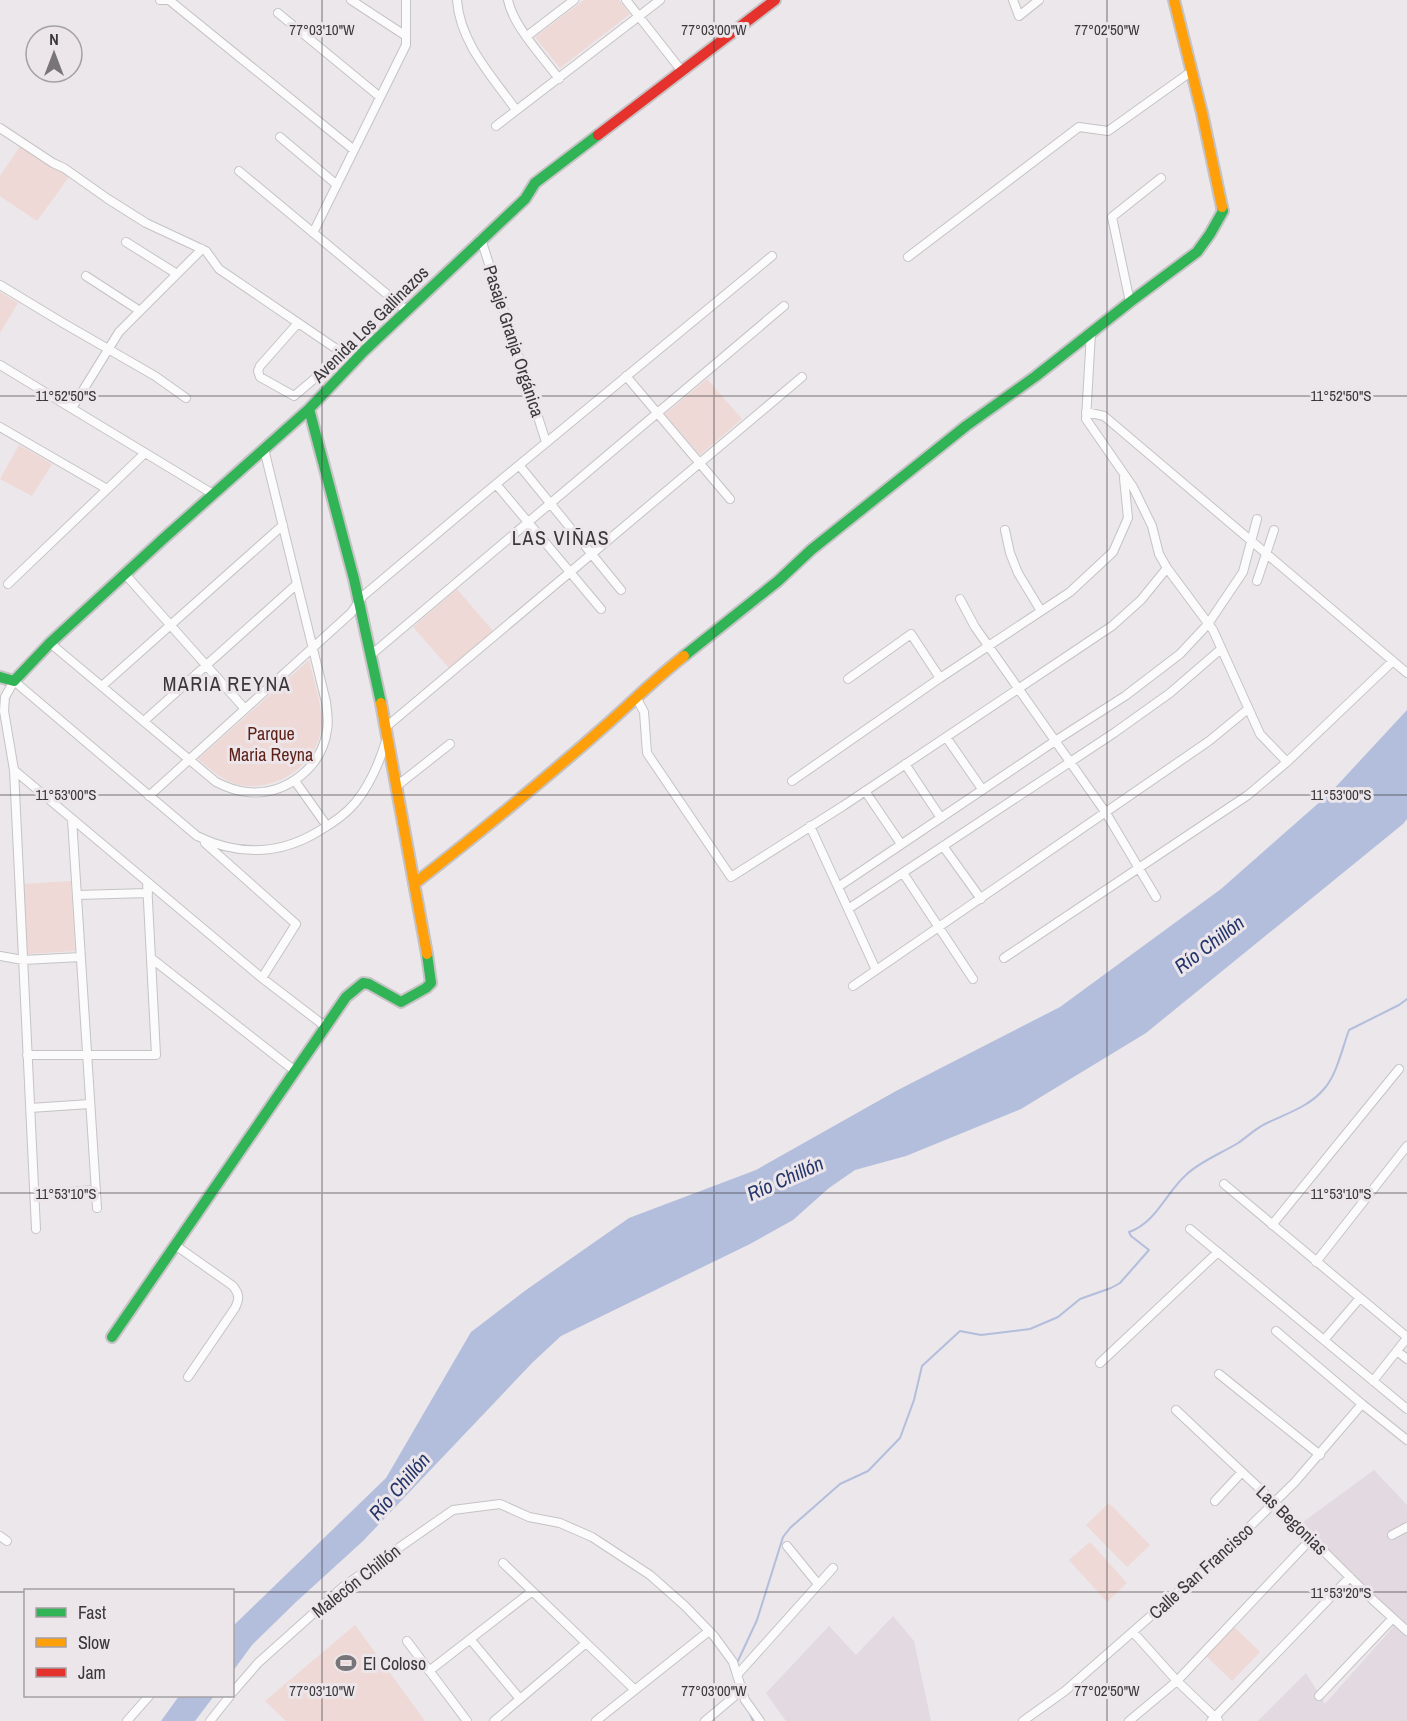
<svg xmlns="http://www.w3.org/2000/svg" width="1407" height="1721" viewBox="0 0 1407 1721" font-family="'Archivo Narrow',sans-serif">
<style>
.built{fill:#e2d9e1}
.green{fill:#eed9d7}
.water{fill:#b3bedd}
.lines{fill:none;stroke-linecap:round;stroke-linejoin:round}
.stream{stroke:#b3bedd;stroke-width:2}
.street-casing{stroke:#c5c3c5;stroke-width:10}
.fast-casing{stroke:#c5c3c5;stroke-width:14}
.slow-casing{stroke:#c5c3c5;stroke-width:14}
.jam-casing{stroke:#c5c3c5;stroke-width:14}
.street{stroke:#fcfbfc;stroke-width:8}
.fast{stroke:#30b455;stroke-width:10}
.slow{stroke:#ff9f0a;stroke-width:10}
.jam{stroke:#e5322d;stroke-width:10}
.ticks{fill:none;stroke:#3a383a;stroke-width:1.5;stroke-opacity:0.45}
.labels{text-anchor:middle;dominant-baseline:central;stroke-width:6;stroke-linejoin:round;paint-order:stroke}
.street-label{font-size:18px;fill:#3a383a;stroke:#ece6eb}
.park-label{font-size:18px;fill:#5e1f17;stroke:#ece6eb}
.poi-label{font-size:18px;fill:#3a383a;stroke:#ece6eb;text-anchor:start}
.neighbourhood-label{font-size:20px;letter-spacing:1.5px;fill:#3a383a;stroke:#ece6eb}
.water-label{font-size:20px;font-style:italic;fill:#233569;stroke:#ece6eb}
.ticks-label{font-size:15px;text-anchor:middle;fill:#3a383a;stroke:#ece6eb;stroke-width:6;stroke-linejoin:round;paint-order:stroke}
</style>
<rect width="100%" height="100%" fill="#ebe7ea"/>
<path class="built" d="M 1374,1470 L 1407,1505 L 1407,1721 L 1258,1721 L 1306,1673 L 1325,1704 L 1394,1626 L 1295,1528 Z
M 893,1616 L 914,1641 L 931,1721 L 786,1721 L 766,1693 L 829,1626 L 856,1655 Z"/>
<path class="green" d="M 584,0 L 619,0 L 630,14 L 560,68 L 535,37 Z
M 21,145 L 69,177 L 37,221 L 0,196 L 0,176 Z
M 0,292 L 18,303 L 0,333 Z
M 707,379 L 742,419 L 700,455 L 665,414 Z
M 19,445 L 52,464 L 32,496 L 0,479 Z
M 457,589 L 493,631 L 449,668 L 413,627 Z
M 309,660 C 314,682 323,705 321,728 C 317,767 272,794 236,784 C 221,779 210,769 198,759 Z
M 71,881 L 75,951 L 27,954 L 23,884 Z
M 1109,1503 L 1150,1545 L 1127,1567 L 1086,1525 Z
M 1090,1542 L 1127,1583 L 1107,1602 L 1069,1560 Z
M 1230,1623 L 1260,1652 L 1232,1681 L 1202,1652 Z
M 355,1625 L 425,1721 L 286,1721 L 265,1701 Z"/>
<path class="water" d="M 1407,710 L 1407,819 L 1403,824 L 1146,1033 L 1021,1109 L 906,1156 L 855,1170 L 829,1188 L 793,1220 L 750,1244 L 561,1336 L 532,1363 L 363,1541 L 296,1602 L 252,1645 L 233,1671 L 233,1626 L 386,1478 L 471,1332 L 526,1290 L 629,1218 L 756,1170 L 896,1091 L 1060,1007 L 1221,889 L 1330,793 Z
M 179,1696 L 214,1696 L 195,1721 L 161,1721 Z"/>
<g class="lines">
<path class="stream" d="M 736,1665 L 757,1620 L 783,1537 L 790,1528 L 840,1484 L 868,1471 L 900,1438 L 914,1400 L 922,1366 L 960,1331 L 981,1335 L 1030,1329 L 1058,1317 L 1080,1299 L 1111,1288 L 1120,1283 L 1149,1250 L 1131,1236 L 1129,1232 C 1157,1222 1166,1192 1187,1174 C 1201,1161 1222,1153 1238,1143 C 1247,1137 1255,1129 1265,1124 C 1285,1114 1309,1107 1324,1089 C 1337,1074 1342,1049 1349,1030 L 1399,1005 L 1407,999
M 748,1709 L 753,1721"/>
<g class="street-casing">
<path id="street" d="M 160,0 L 169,0 L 354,150
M 351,0 L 406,36
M 457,0 C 460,43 492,76 516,110
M 508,0 C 513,26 543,57 559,79
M 626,0 L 681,70
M 1013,0 L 1019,16 L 1039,0
M 278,13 L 380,97
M 527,36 L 574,0
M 496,126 L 660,0
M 0,128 L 53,163 L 64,168 L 108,199 L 146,223 L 206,251 L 219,269 L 338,350 L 337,357 L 326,369 L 294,396 L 260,377 L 258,371 L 260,366 L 298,323
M 280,137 L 337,185
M 239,171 L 406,310
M 313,233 L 406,45 L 406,0
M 481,239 L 546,442
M 126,242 L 177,274
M 908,257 L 1079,127 L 1108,131 L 1192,71
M 86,276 L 140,311
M 0,285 L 63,323 L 155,376 L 186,398
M 1130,302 L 1112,217 L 1161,178
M 1091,333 L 1086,419 L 1133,487 L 1152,526 L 1159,554 L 1167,568 L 1213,630 L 1260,734 L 1287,762
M 0,365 L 213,494
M 626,376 L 730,499
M 72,408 L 119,332 L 202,249
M 1086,412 L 1104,416 L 1407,673
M 0,427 L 107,489
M 519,465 L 621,590
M 496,484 L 601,609
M 1005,530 L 1010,553 L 1018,573 L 1041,611
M 125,574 L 245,709
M 1257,581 L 1274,530
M 8,584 L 145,453
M 960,599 L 975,627 L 1106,813 L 1156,897
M 50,643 L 216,782 C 226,787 235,791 247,792 C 285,796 322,768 327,730 C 329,721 327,712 326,702 L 264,449
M 372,654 L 784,306
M 940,678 L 1070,592 L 1113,552 L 1128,518 L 1124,478
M 102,686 L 283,525
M 636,697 L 644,712 L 647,753 L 731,877 L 843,806 L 1112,626 L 1141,600 L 1167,568
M 144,721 L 297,584
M 386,727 L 802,377
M 946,737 L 982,789
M 905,764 L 941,818
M 14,770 L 262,978 L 326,1027
M 295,781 L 327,826
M 792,781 L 940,678 L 911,634 L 848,679
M 398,785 L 450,744
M 865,791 L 901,844
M 149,796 L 351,613 L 363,596 L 478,499 L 772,256
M 72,819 L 97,1208
M 810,826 L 876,970
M 205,843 L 296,924 L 262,978
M 943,846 L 981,899
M 903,873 L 973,979
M 838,887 L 1055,741 L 1125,696 L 1180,654 L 1208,624 L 1243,572 L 1257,519
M 77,895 L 148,893
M 848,909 L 1114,733 L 1170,693 L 1221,649
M 0,956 L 23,960 L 81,957
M 151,958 L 295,1071
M 1004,958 L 1248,795 L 1287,762 L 1393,661
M 853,986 L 1209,741 L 1248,709
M 27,1055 L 156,1055 L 147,882
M 30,1108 L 90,1104
M 1224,1184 L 1407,1337
M 35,1194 L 96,1190
M 1272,1225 L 1399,1069
M 36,1229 L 14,770 L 4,711 L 5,697 L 14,681 L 197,836 C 238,856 280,855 319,831 C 333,823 345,815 355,803 C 371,784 380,761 387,738
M 1190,1229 L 1407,1409
M 175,1245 L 233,1286 C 239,1294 240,1298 235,1308 L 188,1377
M 1316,1262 L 1407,1146
M 1276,1331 L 1362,1404 L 1407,1440
M 1324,1340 L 1360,1298
M 1397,1351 L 1407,1359
M 1100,1363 L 1218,1252
M 1219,1374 L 1320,1455
M 1373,1381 L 1407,1338
M 1176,1410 L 1275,1503 L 1373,1600 L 1407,1631
M 1215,1501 L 1242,1472
M 1392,1535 L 1407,1527
M 0,1536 L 7,1541
M 787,1546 L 818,1584
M 503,1563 L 635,1690
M 1133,1632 L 1177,1681 L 1218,1720
M 470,1639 L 520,1699
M 407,1641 L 467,1721
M 429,1671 L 531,1592
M 737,1675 L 833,1568
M 232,1693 L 258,1663 L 344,1586 L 453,1510 L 500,1504 L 529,1517 L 560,1523 L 592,1537 L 650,1575 L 685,1606 L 714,1636 L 733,1662 L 745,1700 L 760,1721
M 1319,1696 L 1393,1618
M 127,1721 L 149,1696
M 210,1721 L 230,1696
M 494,1721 L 586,1643
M 596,1721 L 709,1631
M 705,1721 L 742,1690
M 1023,1721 L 1065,1691 L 1225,1551 L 1295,1482 L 1362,1404
M 1129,1721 L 1177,1681 L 1311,1539
M 1211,1721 L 1350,1577"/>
</g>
<g class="fast-casing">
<path id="fast" d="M 309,409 L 354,579 L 381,703
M 684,656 L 778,581 L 811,550 L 966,426 L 1036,376 L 1130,302 L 1197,252 L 1210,234 L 1223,211 L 1222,207
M 0,677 L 14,681 L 50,643 L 163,539 L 309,409 L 363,352 L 525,199 L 535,183 L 598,135
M 112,1337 L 346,997 L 363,983 L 369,984 L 401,1002 L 426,988 L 431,983 L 427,954"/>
</g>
<g class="slow-casing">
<path id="slow" d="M 1174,0 L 1202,113 L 1222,207
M 381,703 L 427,954
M 414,884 C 479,833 543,781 605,726 C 631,703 656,678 684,656"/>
</g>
<g class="jam-casing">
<path id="jam" d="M 598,135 L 775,0"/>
</g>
<use href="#street" class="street"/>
<use href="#fast" class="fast"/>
<use href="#slow" class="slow"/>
<use href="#jam" class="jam"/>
</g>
<path class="ticks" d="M 322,0 L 322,1721M 714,0 L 714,1721M 1107,0 L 1107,1721M 0,396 L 1407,396M 0,795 L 1407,795M 0,1193 L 1407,1193M 0,1592 L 26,1592M 232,1592 L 1407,1592"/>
<defs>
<g id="stadium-bare" transform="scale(1.62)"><path d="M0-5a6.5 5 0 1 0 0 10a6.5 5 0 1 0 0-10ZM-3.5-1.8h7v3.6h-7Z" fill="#787578" stroke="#ece6eb" stroke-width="2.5" paint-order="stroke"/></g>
</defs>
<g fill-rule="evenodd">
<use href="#stadium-bare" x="346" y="1663"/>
</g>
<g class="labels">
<g class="street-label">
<text transform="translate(370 324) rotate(-45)">Avenida Los Gallinazos</text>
<text transform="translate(514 341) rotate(72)">Pasaje Granja Orgánica</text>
<text transform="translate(1292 1520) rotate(44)">Las Begonias</text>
<text transform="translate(1201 1571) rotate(-42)">Calle San Francisco</text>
<text transform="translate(356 1581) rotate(-38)">Malecón Chillón</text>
</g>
<g class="park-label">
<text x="271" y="733">Parque<tspan x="271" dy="21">Maria Reyna</tspan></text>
</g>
<g class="poi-label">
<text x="363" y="1663">El Coloso</text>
</g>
<g class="neighbourhood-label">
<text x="561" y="537">LAS VIÑAS</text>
<text x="227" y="683">MARIA REYNA</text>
</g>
<g class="water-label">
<text transform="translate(1209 944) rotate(-37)">Río Chillón</text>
<text transform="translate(785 1178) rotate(-24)">Río Chillón</text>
<text transform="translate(399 1486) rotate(-49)">Río Chillón</text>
</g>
</g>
<g class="ticks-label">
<text x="322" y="35">77°03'10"W</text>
<text x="714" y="35">77°03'00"W</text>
<text x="1107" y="35">77°02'50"W</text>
<text x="66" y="401">11°52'50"S</text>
<text x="1341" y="401">11°52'50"S</text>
<text x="66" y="800">11°53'00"S</text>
<text x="1341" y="800">11°53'00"S</text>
<text x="66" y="1199">11°53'10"S</text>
<text x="1341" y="1199">11°53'10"S</text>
<text x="1341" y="1598">11°53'20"S</text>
<text x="322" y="1696">77°03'10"W</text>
<text x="714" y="1696">77°03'00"W</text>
<text x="1107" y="1696">77°02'50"W</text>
</g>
<rect x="24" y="1589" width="210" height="108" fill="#ece6eb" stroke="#a5a0a4" stroke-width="1.5"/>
<rect x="36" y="1608" width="30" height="9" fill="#30b455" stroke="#a5a0a4" stroke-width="1.5"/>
<text x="78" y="1619" font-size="18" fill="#3a383a">Fast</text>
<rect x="36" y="1638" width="30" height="9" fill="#ff9f0a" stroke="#a5a0a4" stroke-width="1.5"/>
<text x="78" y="1649" font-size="18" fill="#3a383a">Slow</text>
<rect x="36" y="1668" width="30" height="9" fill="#e5322d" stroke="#a5a0a4" stroke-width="1.5"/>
<text x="78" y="1679" font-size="18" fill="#3a383a">Jam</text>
<g transform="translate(54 54)"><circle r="28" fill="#ece6eb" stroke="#a5a0a4" stroke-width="1.5"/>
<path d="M0-4.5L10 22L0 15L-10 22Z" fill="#787578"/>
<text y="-9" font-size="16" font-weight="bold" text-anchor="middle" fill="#3a383a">N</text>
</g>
</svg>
